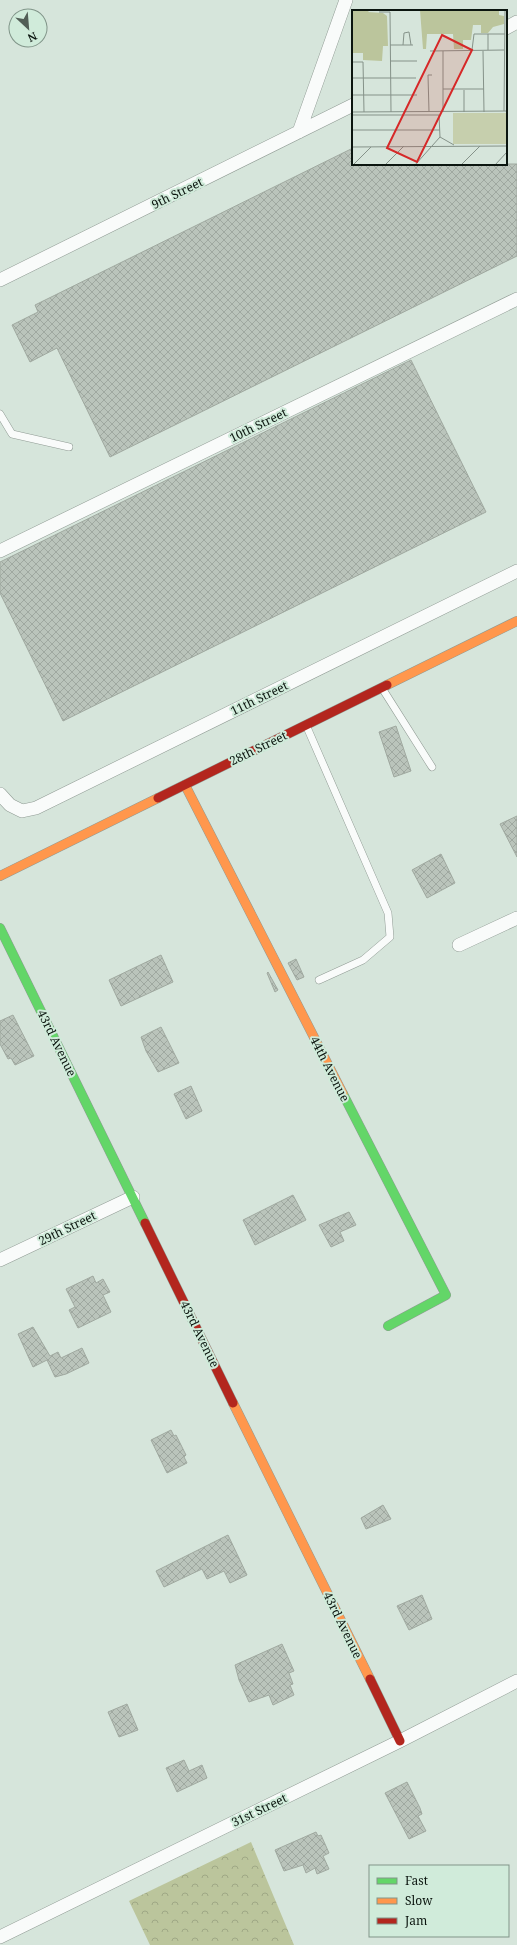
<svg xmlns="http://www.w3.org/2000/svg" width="517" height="1945" viewBox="0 0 517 1945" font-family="'Noto Serif',serif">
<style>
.forest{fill:url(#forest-crowns)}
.building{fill:url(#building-cross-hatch);stroke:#a0a9a0}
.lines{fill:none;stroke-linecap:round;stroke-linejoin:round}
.lane-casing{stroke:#909b94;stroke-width:8}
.street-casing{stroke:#909b94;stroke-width:14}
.fast-casing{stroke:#909b94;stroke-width:10}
.slow-casing{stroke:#909b94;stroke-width:10}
.jam-casing{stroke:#909b94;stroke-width:10}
.lane{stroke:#f9fbfa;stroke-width:7}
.street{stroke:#f9fbfa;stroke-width:13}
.fast{stroke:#63d668;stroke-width:9}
.slow{stroke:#ff974d;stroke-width:9}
.jam{stroke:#b3261e;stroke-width:9}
.labels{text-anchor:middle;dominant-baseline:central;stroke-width:4;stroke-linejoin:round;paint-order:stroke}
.street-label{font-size:12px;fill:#0b150f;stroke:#d0ebda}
.inset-road{fill:none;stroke:#859289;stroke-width:1}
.view{fill:#d62828;fill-opacity:0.15;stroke:#d62828;stroke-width:2}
.inset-edge{fill:none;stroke:#0b150f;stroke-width:2}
</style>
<defs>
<pattern id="forest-crowns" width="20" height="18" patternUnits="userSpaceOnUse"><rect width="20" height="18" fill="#bbc59c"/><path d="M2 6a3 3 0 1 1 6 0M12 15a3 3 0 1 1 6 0" fill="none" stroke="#9fa885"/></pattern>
<pattern id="building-cross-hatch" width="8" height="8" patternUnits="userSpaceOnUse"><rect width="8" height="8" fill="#bac4bb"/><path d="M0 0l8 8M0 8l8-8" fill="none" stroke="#9fa8a0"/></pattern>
</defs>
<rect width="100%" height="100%" fill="#d6e5db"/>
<path class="forest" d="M 251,1842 L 294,1945 L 150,1945 L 129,1901 Z"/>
<path class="building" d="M 353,148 L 353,164 L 517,164 L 517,256 L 110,457 L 57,348 L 30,362 L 12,325 L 38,312 L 35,305 Z
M 411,360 L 486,512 L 63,721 L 0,593 L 0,562 Z
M 396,726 L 411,771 L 394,777 L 379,732 Z
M 517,816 L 517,857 L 500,824 Z
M 441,854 L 455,883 L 427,898 L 412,870 Z
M 161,955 L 173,982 L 121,1006 L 109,980 Z
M 296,959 L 304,977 L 297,980 L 288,963 Z
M 268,972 L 278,990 L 275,992 L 267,973 Z
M 13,1015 L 34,1056 L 15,1065 L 11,1058 L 8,1059 L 0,1044 L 0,1021 Z
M 161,1027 L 179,1063 L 158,1072 L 146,1051 L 141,1037 Z
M 191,1086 L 202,1111 L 186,1119 L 174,1094 Z
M 293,1195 L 306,1220 L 255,1245 L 243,1220 Z
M 349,1212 L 356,1225 L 340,1232 L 344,1241 L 331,1247 L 319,1225 Z
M 93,1276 L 96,1283 L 103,1279 L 110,1292 L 103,1295 L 111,1312 L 78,1328 L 69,1310 L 75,1307 L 66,1289 Z
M 33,1327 L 50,1356 L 58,1352 L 61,1358 L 82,1348 L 89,1363 L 66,1374 L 55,1377 L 47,1360 L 33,1367 L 18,1334 Z
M 171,1430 L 174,1436 L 176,1435 L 186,1455 L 184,1457 L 187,1463 L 167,1473 L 151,1440 Z
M 383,1505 L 391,1519 L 366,1529 L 361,1518 Z
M 228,1535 L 247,1575 L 230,1583 L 224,1571 L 207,1579 L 202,1569 L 164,1587 L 156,1571 Z
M 422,1595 L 432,1619 L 409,1630 L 397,1606 Z
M 282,1644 L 294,1671 L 289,1673 L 293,1684 L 290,1685 L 294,1695 L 273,1705 L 269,1695 L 249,1702 L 239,1680 L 235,1665 Z
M 127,1704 L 138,1730 L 119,1737 L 108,1712 Z
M 184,1760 L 189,1771 L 202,1765 L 207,1778 L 177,1792 L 166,1768 Z
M 407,1782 L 420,1808 L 422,1814 L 418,1816 L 426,1831 L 409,1839 L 385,1793 Z
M 316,1832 L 318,1836 L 321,1835 L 329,1853 L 323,1856 L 329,1869 L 317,1874 L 315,1868 L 306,1873 L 303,1865 L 284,1871 L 275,1850 Z"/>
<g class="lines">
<g class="lane-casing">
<path id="lane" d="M 0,414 L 12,434 L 69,447
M 382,688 L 432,767
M 306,725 L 388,913 L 390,937 L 363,960 L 319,980"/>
</g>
<g class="street-casing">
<path id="street" d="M 506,28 L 517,22
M 299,132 L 346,0
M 0,280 L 353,105
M 0,551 L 517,299
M 0,794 L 10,805 L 22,811 L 36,808 L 517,571
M 459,945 L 517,918
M 0,1260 L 133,1197
M 0,1937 L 400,1741 L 517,1681"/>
</g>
<g class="fast-casing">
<path id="fast" d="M 0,928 L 145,1223
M 343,1094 L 446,1295 L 388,1326"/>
</g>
<g class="slow-casing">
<path id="slow" d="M 387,685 L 517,621
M 185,785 L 343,1094
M 0,876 L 158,798
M 233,1403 L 370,1679"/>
</g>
<g class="jam-casing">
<path id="jam" d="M 158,798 L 387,685
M 145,1223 L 233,1403
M 370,1679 L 400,1741"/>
</g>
<use href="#lane" class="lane"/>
<use href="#street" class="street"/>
<use href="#fast" class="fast"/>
<use href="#slow" class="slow"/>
<use href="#jam" class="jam"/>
</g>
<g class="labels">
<g class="street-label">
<text transform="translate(177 193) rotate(-26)">9th Street</text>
<text transform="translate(258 425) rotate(-26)">10th Street</text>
<text transform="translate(259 698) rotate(-26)">11th Street</text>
<text transform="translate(258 748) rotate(-26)">28th Street</text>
<text transform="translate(57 1043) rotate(64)">43rd Avenue</text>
<text transform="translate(330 1069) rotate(63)">44th Avenue</text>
<text transform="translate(67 1228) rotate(-26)">29th Street</text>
<text transform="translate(200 1334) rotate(64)">43rd Avenue</text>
<text transform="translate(343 1625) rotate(64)">43rd Avenue</text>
<text transform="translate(259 1810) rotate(-26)">31st Street</text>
</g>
</g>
<g transform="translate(352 10)">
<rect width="155" height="155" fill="#d6e5db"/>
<path d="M 18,0 L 16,2 L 31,3 L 35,6 L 36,36 L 31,36 L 30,51 L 11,50 L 11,43 L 0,43 L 0,1 ZM 68,0 L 147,0 L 147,5 L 152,6 L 152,14 L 141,17 L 136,23 L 129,23 L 129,15 L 121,15 L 119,30 L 111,30 L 111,39 L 102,39 L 101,24 L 75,24 L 74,39 L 71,39 Z" fill="#bbc59c"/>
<path d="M 101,103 L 155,103 L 155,134 L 101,134 Z" fill="#c6cfad"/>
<path class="inset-road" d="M 27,2 L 38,2 L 39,102M 38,35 L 61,35M 51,35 L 52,23 L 57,22 L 59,35M 120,40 L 122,24 L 153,24M 136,40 L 136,24M 78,41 L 152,40M 91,41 L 91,102M 131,41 L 132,102M 38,51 L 65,51M 0,52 L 11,52 L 12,102M 0,68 L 64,68M 91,79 L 132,79M 112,80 L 112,102M 0,85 L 65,85M 152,101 L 153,0M 0,102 L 155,101M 77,102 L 76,65 L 80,65M 0,105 L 87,105 L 88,127 L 102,135M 0,120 L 88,120M 0,137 L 155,136M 1,155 L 19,137M 33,155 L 52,136M 63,155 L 88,127M 109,155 L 128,136M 143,155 L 155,142"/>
<path class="view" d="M 90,25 L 120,40 L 65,152 L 35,138 Z"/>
<rect width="155" height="155" class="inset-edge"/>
</g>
<rect x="369" y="1865" width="140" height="72" fill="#d0ebda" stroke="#819589"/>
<rect x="377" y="1878" width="20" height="6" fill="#63d668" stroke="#819589"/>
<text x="405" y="1885" font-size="12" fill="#0b150f">Fast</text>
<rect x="377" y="1898" width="20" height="6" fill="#ff974d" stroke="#819589"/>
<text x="405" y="1905" font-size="12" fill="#0b150f">Slow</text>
<rect x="377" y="1918" width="20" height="6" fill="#b3261e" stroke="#819589"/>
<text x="405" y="1925" font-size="12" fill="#0b150f">Jam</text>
<g transform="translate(28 28) rotate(154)"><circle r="19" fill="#d0ebda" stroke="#819589"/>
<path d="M0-3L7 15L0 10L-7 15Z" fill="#525e56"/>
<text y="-6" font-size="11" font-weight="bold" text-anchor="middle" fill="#0b150f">N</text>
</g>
</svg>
